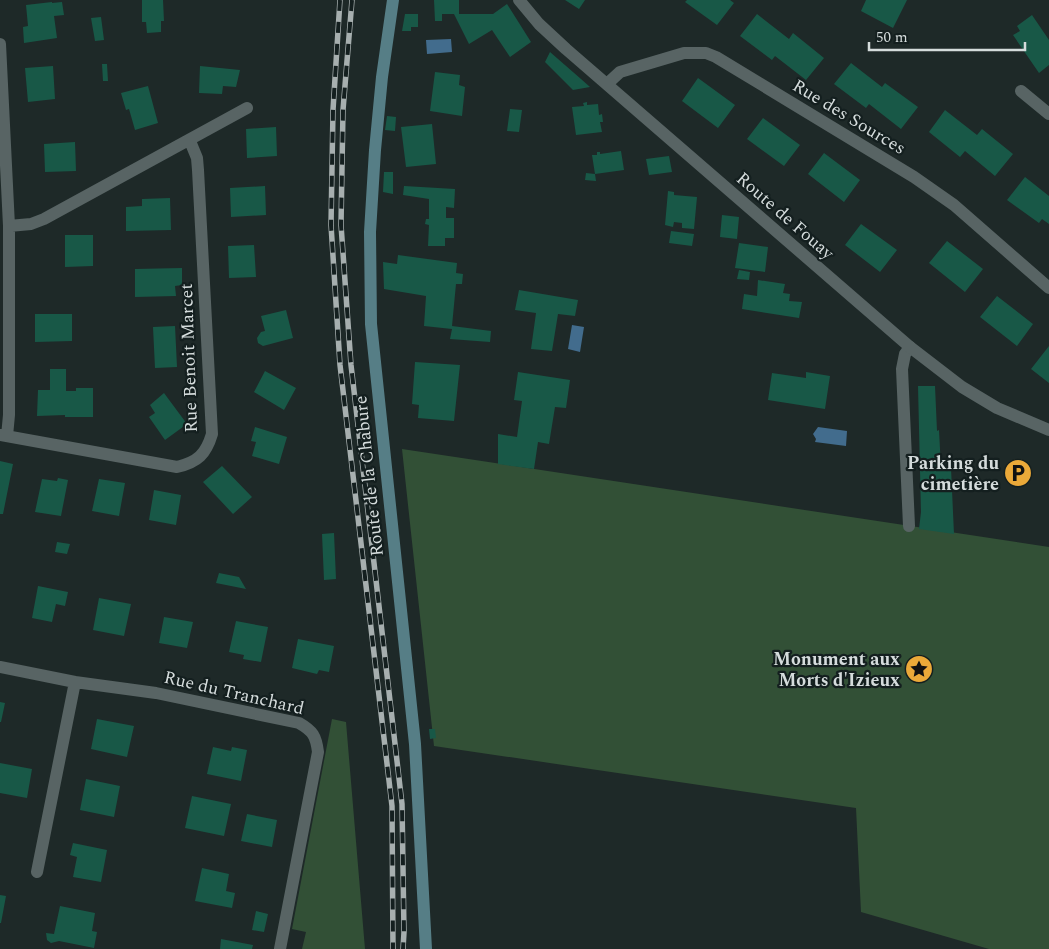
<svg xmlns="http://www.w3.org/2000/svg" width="1049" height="949" viewBox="0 0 1049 949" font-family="Spectral,serif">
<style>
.green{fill:#325036}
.water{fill:#426c8d}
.building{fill:#185847}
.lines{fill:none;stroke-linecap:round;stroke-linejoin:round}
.service{stroke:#586464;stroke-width:12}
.minor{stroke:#586464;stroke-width:12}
.secondary{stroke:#567e86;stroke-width:12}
.rail-casing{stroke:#a7afaf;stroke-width:5.5}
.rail{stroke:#141f1f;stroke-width:4;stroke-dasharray:11;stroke-linecap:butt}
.labels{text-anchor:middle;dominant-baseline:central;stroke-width:4.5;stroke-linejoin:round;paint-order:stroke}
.street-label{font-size:18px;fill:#d5dcdc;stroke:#141f1f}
.poi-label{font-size:18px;font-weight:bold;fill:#d5dcdc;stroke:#141f1f;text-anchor:end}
</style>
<rect width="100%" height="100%" fill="#1e2928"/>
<path class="green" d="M 402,449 L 1049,547 L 1049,949 L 989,949 L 861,912 L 856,808 L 434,746 Z
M 332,719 L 346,722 L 365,949 L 302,949 L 306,932 L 292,929 Z"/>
<path class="water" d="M 451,39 L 452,52 L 427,54 L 426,40 Z
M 572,325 L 584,327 L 580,352 L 568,349 Z
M 818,427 L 847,431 L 846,446 L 815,442 L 816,439 L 813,434 Z"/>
<path class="building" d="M 142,0 L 163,0 L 164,21 L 161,21 L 161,32 L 147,33 L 146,22 L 142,22 Z
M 434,0 L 459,0 L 459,14 L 493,14 L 507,4 L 531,42 L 510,57 L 492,30 L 469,44 L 454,14 L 442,14 L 442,21 L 435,21 Z
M 565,0 L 585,0 L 579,9 Z
M 687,0 L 730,0 L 734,3 L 717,25 L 685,2 Z
M 866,0 L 907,0 L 893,28 L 861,11 Z
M 52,2 L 52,3 L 62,2 L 64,15 L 54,16 L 57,38 L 24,43 L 23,27 L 28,26 L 26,5 Z
M 405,14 L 418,14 L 418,27 L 411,27 L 411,31 L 402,31 Z
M 757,14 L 789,39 L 793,33 L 824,58 L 806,80 L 775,56 L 772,60 L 740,36 Z
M 1032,15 L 1049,40 L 1049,65 L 1039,73 L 1013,35 L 1020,31 L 1017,26 Z
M 101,17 L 104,40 L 95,41 L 91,18 Z
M 550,52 L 581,79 L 590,87 L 573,90 L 545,62 Z
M 851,63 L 882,87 L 885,83 L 918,107 L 901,129 L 869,104 L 866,108 L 834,84 Z
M 102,64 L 107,64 L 108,81 L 103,81 Z
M 53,66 L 55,99 L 28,102 L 25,68 Z
M 200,66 L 240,70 L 236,87 L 223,86 L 222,94 L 199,93 Z
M 435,72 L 460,75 L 459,85 L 465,87 L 462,116 L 430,111 Z
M 698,78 L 735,105 L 718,128 L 682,101 Z
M 148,86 L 158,123 L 135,130 L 129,109 L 126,110 L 121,93 Z
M 587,102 L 587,105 L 598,104 L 599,115 L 602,114 L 603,122 L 600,122 L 602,132 L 576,135 L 572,107 L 584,106 L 583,103 Z
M 510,109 L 522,110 L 519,132 L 507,131 Z
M 945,110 L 977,135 L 982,129 L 1013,154 L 995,176 L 965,151 L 960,157 L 929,132 Z
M 387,116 L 396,117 L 395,131 L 385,130 Z
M 763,118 L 800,145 L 784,166 L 747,139 Z
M 432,124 L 436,164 L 406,167 L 401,127 Z
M 276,127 L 277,156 L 247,158 L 246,129 Z
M 75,142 L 76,171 L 45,172 L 44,144 Z
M 621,151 L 624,170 L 595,174 L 592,155 L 597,155 L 597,152 L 600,152 L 600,154 Z
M 824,153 L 860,180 L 844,202 L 808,174 Z
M 669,156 L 672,172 L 649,175 L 646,159 Z
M 384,172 L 393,172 L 393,194 L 383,192 Z
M 586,173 L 595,174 L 596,181 L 585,180 Z
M 1025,177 L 1049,196 L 1049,224 L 1042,219 L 1039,223 L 1007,200 Z
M 265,186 L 266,215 L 231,217 L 230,188 Z
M 404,186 L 455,189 L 454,208 L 446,207 L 446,218 L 454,218 L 454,238 L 445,238 L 445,246 L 428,246 L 429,225 L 425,224 L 426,219 L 429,219 L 429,199 L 403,195 Z
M 668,191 L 674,192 L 674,195 L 697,197 L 694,229 L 682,228 L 682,223 L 674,222 L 673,227 L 665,225 Z
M 170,198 L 171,230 L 126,231 L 126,207 L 142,206 L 142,199 Z
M 722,215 L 739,217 L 737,239 L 720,237 Z
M 861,224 L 897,250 L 880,272 L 845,245 Z
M 671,231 L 694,234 L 692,246 L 669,243 Z
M 65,235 L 93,235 L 93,266 L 65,267 Z
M 947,241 L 983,269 L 965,292 L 929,263 Z
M 739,243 L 768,247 L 765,272 L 735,268 Z
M 254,245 L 256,277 L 229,278 L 228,246 Z
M 398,255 L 457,263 L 456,273 L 463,274 L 462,284 L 456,284 L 452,326 L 491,331 L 490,342 L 450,339 L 452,329 L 424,326 L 426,296 L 384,289 L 383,262 L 397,264 Z
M 182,268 L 182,285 L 175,286 L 176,296 L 135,297 L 135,269 Z
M 739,270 L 750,272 L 749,280 L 737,279 Z
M 758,280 L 785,284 L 783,293 L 790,294 L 789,301 L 802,302 L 799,318 L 742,309 L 744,294 L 757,296 Z
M 519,290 L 578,300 L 575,316 L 558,314 L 552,351 L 531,349 L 536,313 L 515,310 Z
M 997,296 L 1033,324 L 1017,346 L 980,317 Z
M 286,310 L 293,338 L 263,346 L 258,343 L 257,338 L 261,332 L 265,331 L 261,316 Z
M 35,314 L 72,314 L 72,341 L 35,342 Z
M 175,326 L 177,367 L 155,368 L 153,327 Z
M 1049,346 L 1049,383 L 1031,369 Z
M 415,362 L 460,365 L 454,421 L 418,418 L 419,405 L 412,404 Z
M 50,369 L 66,369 L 66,391 L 76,391 L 76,388 L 93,388 L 93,417 L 65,417 L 65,415 L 37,416 L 38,390 L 50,390 Z
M 265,371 L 296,388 L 284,410 L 254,392 Z
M 518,372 L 570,380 L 566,408 L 555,407 L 549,444 L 538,442 L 534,469 L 498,464 L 498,434 L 517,437 L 522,401 L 514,400 Z
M 806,372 L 830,376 L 825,409 L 768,400 L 772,373 L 806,378 Z
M 918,386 L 935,386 L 937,431 L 939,430 L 941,468 L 951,468 L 954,534 L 919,529 L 921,512 Z
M 164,393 L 187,424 L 165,440 L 149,417 L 155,413 L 150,405 Z
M 255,427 L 287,437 L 279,464 L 252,456 L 256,442 L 251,441 Z
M 0,461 L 13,464 L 3,514 L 0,514 Z
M 222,466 L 252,497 L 233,514 L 203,482 Z
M 58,478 L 68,480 L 61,516 L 35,512 L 42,479 L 57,481 Z
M 99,479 L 125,483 L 119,516 L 92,511 Z
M 154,490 L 181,495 L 176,525 L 149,520 Z
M 334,533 L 336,579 L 324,580 L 322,534 Z
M 57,542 L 70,544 L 67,554 L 55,552 Z
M 219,573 L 239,577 L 246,589 L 216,583 Z
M 38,586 L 68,592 L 65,606 L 56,604 L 52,622 L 32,618 Z
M 99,598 L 131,604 L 124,636 L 93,630 Z
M 164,617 L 193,622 L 187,648 L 159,643 Z
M 236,621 L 268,627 L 261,662 L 243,659 L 244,655 L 229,652 Z
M 298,639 L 334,646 L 329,672 L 319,670 L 317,674 L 292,668 Z
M 0,702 L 5,703 L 1,722 L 0,722 Z
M 97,719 L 134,726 L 127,757 L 91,749 Z
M 429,729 L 435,729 L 436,738 L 430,739 Z
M 213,747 L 231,751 L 232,747 L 247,750 L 241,781 L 207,774 Z
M 0,763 L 32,769 L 27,798 L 0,793 Z
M 86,779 L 120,786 L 114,817 L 80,810 Z
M 192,796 L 231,804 L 224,836 L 185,828 Z
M 247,814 L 277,820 L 272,847 L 241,841 Z
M 73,843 L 107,850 L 101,882 L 73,877 L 77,857 L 70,855 Z
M 202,868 L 229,874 L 226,891 L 235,893 L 232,908 L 195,901 Z
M 0,895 L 6,896 L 1,923 L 0,923 Z
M 60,906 L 95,913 L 92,931 L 97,932 L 94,948 L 59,941 L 51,943 L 47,940 L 46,933 L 54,934 Z
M 256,911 L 268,914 L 264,932 L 252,930 Z
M 221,939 L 253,945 L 252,949 L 220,949 Z"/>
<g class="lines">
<path class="service" d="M 1021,91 L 1049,114
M 909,526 L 902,369 L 905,354 L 910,347"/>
<path class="minor" d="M 519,0 L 539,24 L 566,49 L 910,347 L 962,387 L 997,408 L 1049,430
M 0,44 L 9,226 L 9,415 L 7,436
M 607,84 L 620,72 L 684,53 L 706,53 L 716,57 L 914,177 L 954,205 L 1049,288
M 9,226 L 31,224 L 44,219 L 247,108
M 0,435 L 177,467 C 198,462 206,454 212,434 L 198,170 L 197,158 L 190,141
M 0,667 L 75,682 L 156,693 L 299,723 C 313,731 316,736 318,752 L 280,949
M 37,872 L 75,682"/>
<path class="secondary" d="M 393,0 L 382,77 L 375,150 L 370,232 L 371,324 L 415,744 L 426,949"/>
<g class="rail-casing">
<path id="rail" d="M 340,0 L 333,110 L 331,225 L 340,365 L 392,806 L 393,949
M 352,0 L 343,110 L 341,225 L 351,365 L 402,804 L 404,932 L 403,949"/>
</g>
<use href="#rail" class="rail"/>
</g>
<defs>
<g id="parking-disc" transform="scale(1.4375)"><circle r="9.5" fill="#eba939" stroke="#141f1f"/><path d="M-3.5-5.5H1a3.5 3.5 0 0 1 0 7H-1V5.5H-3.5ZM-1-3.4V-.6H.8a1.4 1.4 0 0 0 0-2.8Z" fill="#111"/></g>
<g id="sight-disc" transform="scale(1.4375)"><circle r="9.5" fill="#eba939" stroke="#141f1f"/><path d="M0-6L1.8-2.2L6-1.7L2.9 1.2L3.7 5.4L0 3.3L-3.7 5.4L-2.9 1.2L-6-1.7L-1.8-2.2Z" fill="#111"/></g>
</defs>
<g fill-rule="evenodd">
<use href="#parking-disc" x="1018" y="473"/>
<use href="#sight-disc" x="919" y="669"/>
</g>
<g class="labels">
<g class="street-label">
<text transform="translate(849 117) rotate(31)">Rue des Sources</text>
<text transform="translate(785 216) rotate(41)">Route de Fouay</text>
<text transform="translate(189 358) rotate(-92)">Rue Benoit Marcet</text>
<text transform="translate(369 476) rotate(-96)">Route de la Chabure</text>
<text transform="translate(234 693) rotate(13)">Rue du Tranchard</text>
</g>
<g class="poi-label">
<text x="999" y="463">Parking du<tspan x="999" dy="21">cimetière</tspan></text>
<text x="900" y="659">Monument aux<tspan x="900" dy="21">Morts d'Izieux</tspan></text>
</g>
</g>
<path d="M869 42v8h156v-8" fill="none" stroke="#d5dcdc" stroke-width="2.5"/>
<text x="876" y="42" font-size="15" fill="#d5dcdc" stroke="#141f1f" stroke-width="4" paint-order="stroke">50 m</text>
</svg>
